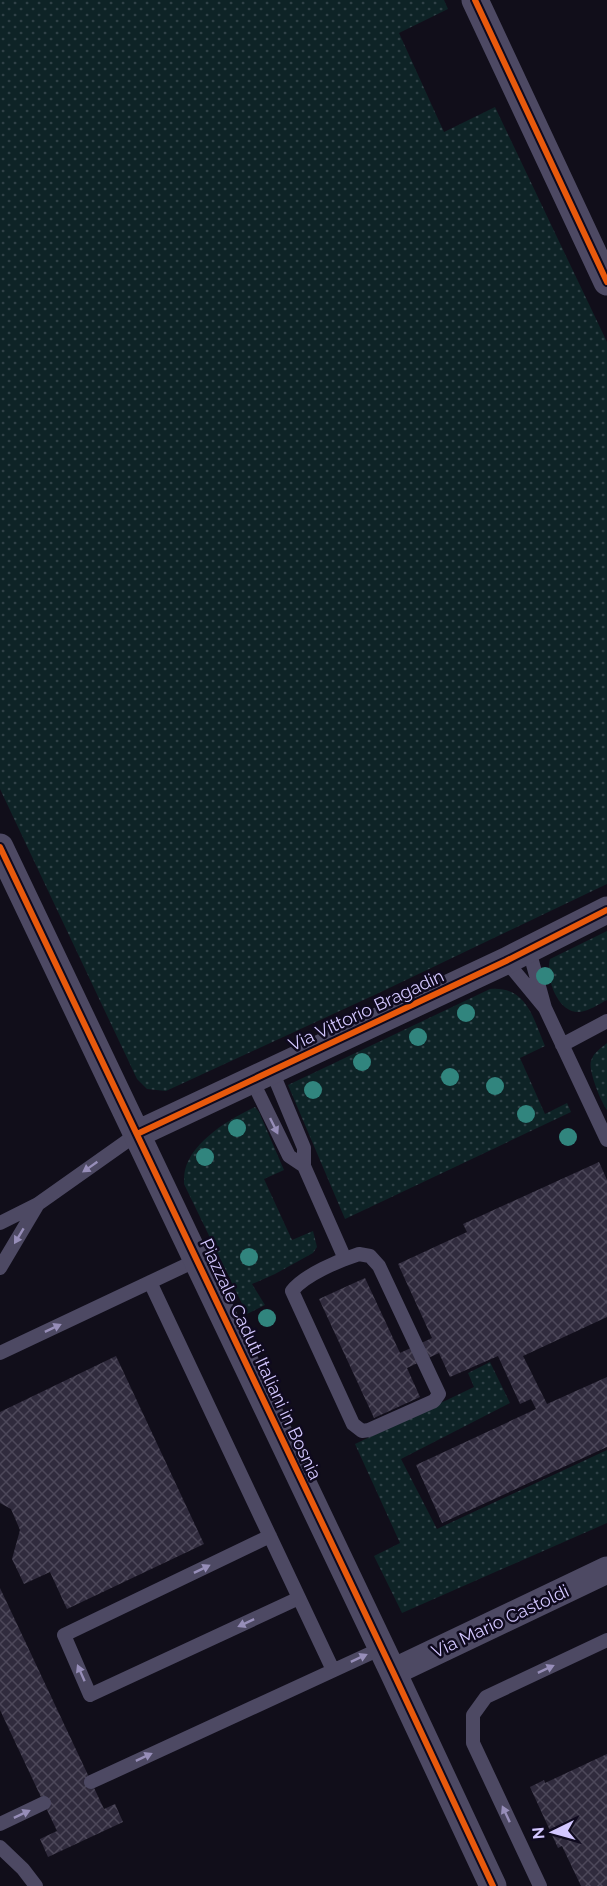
<svg xmlns="http://www.w3.org/2000/svg" width="607" height="1886" viewBox="0 0 607 1886" font-family="Raleway,sans-serif">
<style>
.grass{fill:url(#grass-dots)}
.building{fill:url(#building-cross-hatch)}
.lines{fill:none;stroke-linecap:round;stroke-linejoin:round}
.service{stroke:#4d4963;stroke-width:14}
.minor{stroke:#4d4963;stroke-width:27}
.cycleway-casing{stroke:#0f0a1e;stroke-width:10}
.cycleway{stroke:#e8590c;stroke-width:6}
.tree{fill:#31857e}
.oneway{fill:#978eb9}
.labels{text-anchor:middle;dominant-baseline:central;stroke-width:5;stroke-linejoin:round;paint-order:stroke}
.street-label{font-size:18px;fill:#d3c7ff;stroke:#0f0a1e}
</style>
<defs>
<pattern id="grass-dots" width="8" height="8" patternUnits="userSpaceOnUse" patternTransform="scale(1.5)"><rect width="8" height="8" fill="#0e2326"/><path d="M2 2h.1M6 6h.1" fill="none" stroke="#304147" stroke-width="1.8" stroke-linecap="round"/></pattern>
<pattern id="building-cross-hatch" width="8" height="8" patternUnits="userSpaceOnUse" patternTransform="scale(1.5)"><rect width="8" height="8" fill="#302b3d"/><path d="M0 0l8 8M0 8l8-8" fill="none" stroke="#4d485a"/></pattern>
</defs>
<rect width="100%" height="100%" fill="#110e1a"/>
<path class="grass" d="M 0,0 L 444,0 L 448,9 L 399,33 L 444,132 L 495,107 L 607,342 L 607,884 L 383,991 L 166,1091 L 147,1089 L 137,1079 L 0,789 Z
M 607,931 L 607,1000 C 599,1004 589,1011 580,1012 C 557,1014 545,976 550,959 Z
M 490,989 C 527,986 533,1018 545,1046 L 520,1058 L 545,1114 L 567,1103 L 571,1112 L 345,1219 L 288,1085 Z
M 607,1043 L 607,1110 C 601,1102 588,1070 591,1061 C 593,1053 601,1048 607,1043 Z
M 255,1107 L 259,1112 L 284,1170 L 264,1179 L 292,1240 L 313,1231 L 317,1247 L 313,1253 L 275,1274 L 252,1284 L 265,1305 L 247,1314 L 184,1184 C 184,1179 184,1174 185,1170 C 192,1141 231,1118 255,1107 Z
M 490,1362 L 510,1403 L 401,1459 L 437,1529 L 607,1450 L 607,1523 L 402,1613 L 374,1556 L 400,1543 L 355,1444 L 474,1387 L 468,1373 Z"/>
<path class="building" d="M 599,1162 L 607,1180 L 607,1317 L 523,1356 L 547,1404 L 607,1377 L 607,1447 L 442,1523 L 416,1465 L 536,1409 L 531,1399 L 520,1404 L 498,1356 L 450,1377 L 439,1353 L 407,1368 L 420,1397 L 374,1418 L 319,1299 L 365,1278 L 400,1353 L 432,1338 L 398,1264 L 467,1232 L 463,1224 Z
M 116,1356 L 204,1544 L 67,1609 L 50,1572 L 24,1584 L 12,1559 L 20,1530 L 11,1509 L 0,1503 L 0,1412 Z
M 0,1588 L 104,1809 L 115,1804 L 123,1822 L 48,1857 L 40,1839 L 57,1831 L 0,1710 Z
M 607,1754 L 607,1886 L 581,1886 L 562,1846 L 558,1848 L 530,1787 L 544,1780 L 545,1783 Z"/>
<g class="lines">
<path class="service" d="M 506,961 L 545,1008 L 529,950
M 545,1008 L 607,1140
M 562,1045 L 607,1021
M 272,1071 L 304,1148 L 304,1166 L 345,1259
M 252,1080 L 289,1156 L 304,1166
M 0,1223 L 38,1204 L 137,1134
M 359,1254 L 370,1256 L 379,1266 L 439,1394 L 434,1401 L 369,1430 L 362,1431 L 353,1424 L 292,1291 C 304,1275 340,1260 359,1254 Z
M 0,1268 L 38,1204
M 150,1282 L 333,1670
M 0,1353 L 197,1260
M 270,1536 L 64,1635 L 90,1695 L 299,1598
M 91,1782 L 382,1648
M 0,1824 L 44,1803
M 0,1847 L 23,1869 L 36,1886
M 540,1886 L 473,1743 L 473,1715 L 486,1697 L 607,1640"/>
<path class="minor" d="M 475,0 L 607,282
M 0,847 L 393,1672 L 493,1886
M 137,1134 L 506,961 L 607,910
M 393,1672 L 607,1570"/>
<g class="cycleway-casing">
<path id="cycleway" d="M 475,0 L 607,282
M 0,847 L 393,1672 L 493,1886
M 137,1134 L 506,961 L 607,910"/>
</g>
<use href="#cycleway" class="cycleway"/>
</g>
<g class="tree">
<circle cx="545" cy="976" r="9"/>
<circle cx="466" cy="1013" r="9"/>
<circle cx="418" cy="1037" r="9"/>
<circle cx="362" cy="1062" r="9"/>
<circle cx="450" cy="1077" r="9"/>
<circle cx="495" cy="1086" r="9"/>
<circle cx="313" cy="1090" r="9"/>
<circle cx="526" cy="1114" r="9"/>
<circle cx="237" cy="1128" r="9"/>
<circle cx="568" cy="1137" r="9"/>
<circle cx="205" cy="1157" r="9"/>
<circle cx="249" cy="1257" r="9"/>
<circle cx="267" cy="1318" r="9"/>
</g>
<defs><path id="oneway-solid" d="M-6-.8H1V-3.2L6.5 0L1 3.2V.8H-6Z" transform="scale(1.5)"/></defs>
<g class="oneway">
<use href="#oneway-solid" transform="translate(274 1126) rotate(64)"/>
<use href="#oneway-solid" transform="translate(90 1167) rotate(145)"/>
<use href="#oneway-solid" transform="translate(19 1236) rotate(121)"/>
<use href="#oneway-solid" transform="translate(53 1328) rotate(-25)"/>
<use href="#oneway-solid" transform="translate(202 1569) rotate(-26)"/>
<use href="#oneway-solid" transform="translate(246 1623) rotate(155)"/>
<use href="#oneway-solid" transform="translate(359 1658) rotate(-25)"/>
<use href="#oneway-solid" transform="translate(546 1669) rotate(-25)"/>
<use href="#oneway-solid" transform="translate(81 1673) rotate(-114)"/>
<use href="#oneway-solid" transform="translate(144 1757) rotate(-25)"/>
<use href="#oneway-solid" transform="translate(22 1814) rotate(-25)"/>
<use href="#oneway-solid" transform="translate(506 1814) rotate(-115)"/>
</g>
<g class="labels">
<g class="street-label">
<text transform="translate(366 1010) rotate(-25)">Via Vittorio Bragadin</text>
<text transform="translate(261 1359) rotate(65)">Piazzale Caduti Italiani in Bosnia</text>
<text transform="translate(500 1621) rotate(-25)">Via Mario Castoldi</text>
</g>
</g>
<g transform="translate(553 1832) rotate(265)" stroke="#0f0a1e" stroke-width="4.5" paint-order="stroke">
<path d="M0-4.5L10 22L0 15L-10 22Z" fill="#d3c7ff"/>
<text y="-9" font-size="16" font-weight="bold" text-anchor="middle" fill="#d3c7ff">N</text>
</g>
</svg>
